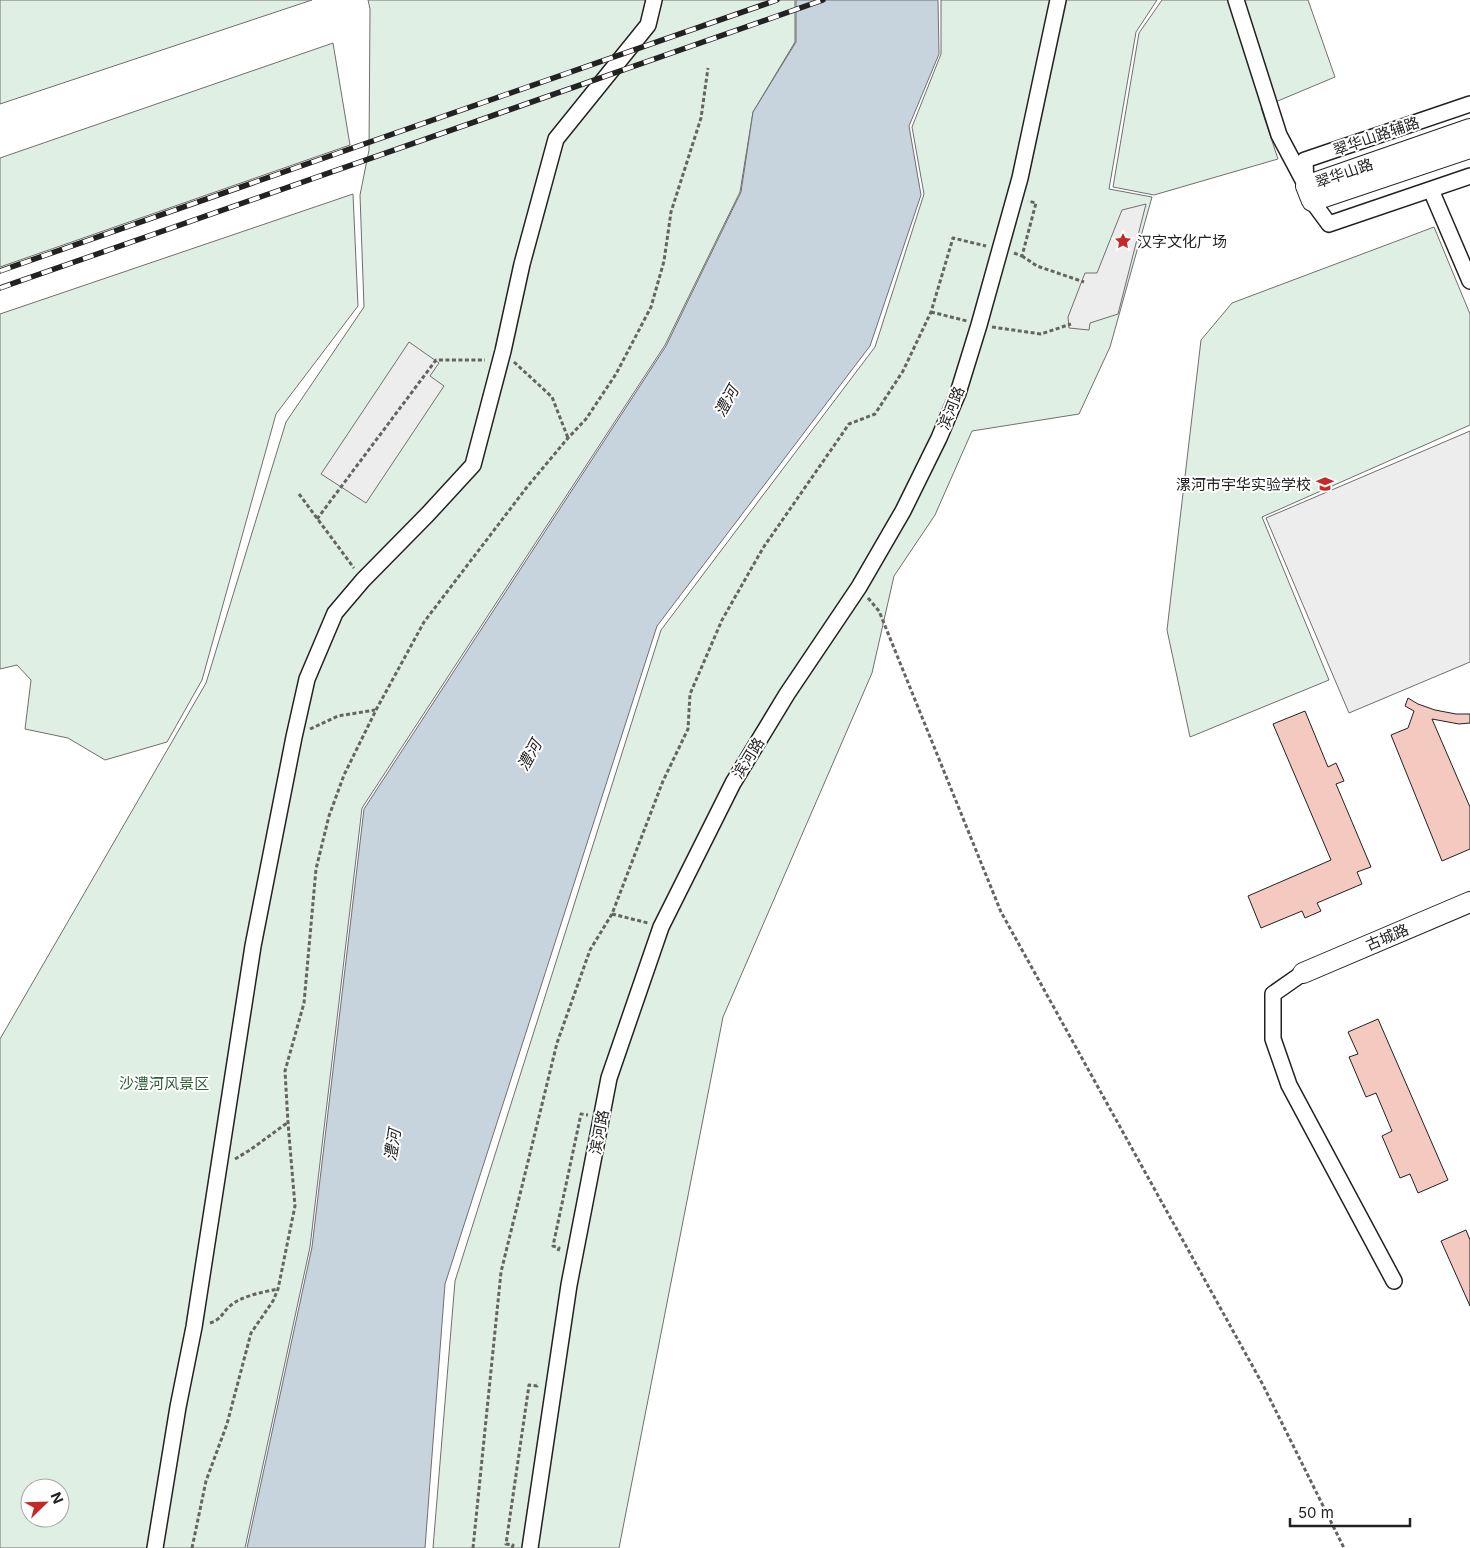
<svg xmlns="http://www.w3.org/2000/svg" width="1470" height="1548" viewBox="0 0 1470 1548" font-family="Inter,'Noto Sans SC',sans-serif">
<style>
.green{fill:#e0efe3;stroke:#6f6f6f;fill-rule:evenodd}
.parking{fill:#ededed;stroke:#6f6f6f}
.water{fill:#c7d3dd;stroke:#6f6f6f}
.building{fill:#f3c9c0;stroke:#222}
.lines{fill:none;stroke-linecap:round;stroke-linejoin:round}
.street-casing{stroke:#222;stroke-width:18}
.secondary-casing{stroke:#222;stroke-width:22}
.path{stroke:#646464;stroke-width:3;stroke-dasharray:4 2.5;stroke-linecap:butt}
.street{stroke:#fff;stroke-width:15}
.secondary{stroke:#fff;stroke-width:20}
.rail-casing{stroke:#222;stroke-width:5.5}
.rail{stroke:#fff;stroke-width:4;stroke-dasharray:11;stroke-linecap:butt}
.labels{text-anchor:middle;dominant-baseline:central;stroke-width:4;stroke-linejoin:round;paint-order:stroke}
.street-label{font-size:15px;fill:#222;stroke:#fff}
.poi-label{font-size:15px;fill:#222;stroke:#fff;text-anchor:start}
.park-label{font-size:15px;fill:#2f5e38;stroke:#fff}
.water-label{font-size:16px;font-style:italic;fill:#222;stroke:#fff}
</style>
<rect width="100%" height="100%" fill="#fff"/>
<path class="green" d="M 0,0 L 312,0 L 0,104 Z
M 368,0 L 795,0 L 795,42 L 753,112 L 740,192 L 665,345 L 362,808 L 310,1247 L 245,1548 L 0,1548 L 0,1039 L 206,683 L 286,422 L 364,307 L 360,195 L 369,150 L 370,9 ZM 30,1488 L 60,1488 L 60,1518 L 30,1518 Z
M 941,0 L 1157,0 L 1136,32 L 1109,189 L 1152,197 L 1110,347 L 1079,414 L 972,431 L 935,515 L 894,576 L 872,673 L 723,1017 L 619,1548 L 433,1548 L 455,1281 L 661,630 L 875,347 L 924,194 L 912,127 L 941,54 Z
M 1162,0 L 1308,0 L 1335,77 L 1261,108 L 1278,159 L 1154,195 L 1113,187 L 1139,33 Z
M 333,43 L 350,145 L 0,267 L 0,158 Z
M 353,194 L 358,306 L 276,414 L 202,680 L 167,742 L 105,760 L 68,738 L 25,729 L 31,680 L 17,665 L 0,669 L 0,314 Z
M 1434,227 L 1470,314 L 1470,425 L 1262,517 L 1329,680 L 1190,737 L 1167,630 L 1201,340 L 1232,303 Z"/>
<path class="parking" d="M 1146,204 L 1118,314 L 1090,323 L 1089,330 L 1069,328 L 1068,317 L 1085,273 L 1097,273 L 1122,210 Z
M 409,342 L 439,363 L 430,376 L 444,386 L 366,503 L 321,474 Z
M 1470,431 L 1470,662 L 1349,713 L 1266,518 Z"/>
<path class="water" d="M 796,0 L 938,0 L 939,54 L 909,126 L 921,195 L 870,346 L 657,626 L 445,1284 L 425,1548 L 247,1548 L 312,1247 L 364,809 L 666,346 L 741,192 L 753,112 L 796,42 Z"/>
<path class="building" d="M 1408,698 L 1418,704 L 1435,710 L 1456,714 L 1470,714 L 1470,723 L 1459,724 L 1432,719 L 1470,807 L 1470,849 L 1442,861 L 1391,735 L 1408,728 L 1414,711 L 1405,706 Z
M 1305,711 L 1328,767 L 1336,763 L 1344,781 L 1336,784 L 1371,867 L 1357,872 L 1362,884 L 1317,903 L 1321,911 L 1305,918 L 1302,911 L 1261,928 L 1248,896 L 1331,860 L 1273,724 Z
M 1378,1019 L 1448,1180 L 1418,1193 L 1410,1174 L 1400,1178 L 1382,1136 L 1392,1131 L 1376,1093 L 1366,1097 L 1349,1057 L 1358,1054 L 1348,1032 Z
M 1466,1230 L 1470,1240 L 1470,1306 L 1441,1241 Z"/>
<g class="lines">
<g class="street-casing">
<path id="street" d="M 1236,0 L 1279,135 L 1304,182
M 1306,186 L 1305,160 L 1470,104
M 1431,190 L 1470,281
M 1312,201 L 1329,224 L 1470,176
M 1303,973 L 1273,994 L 1273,1039 L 1289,1085 L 1394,1281
M 155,1548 L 178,1407 L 194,1327 L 253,946 L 294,737 L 307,679 L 335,613 L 363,580 L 427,515 L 473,465 L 503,351 L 522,264 L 556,139 L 648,25 L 654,0
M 530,1548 L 569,1285 L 609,1078 L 661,927 L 733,783 L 787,694 L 859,587 L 903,511 L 939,438 L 958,393 L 979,325 L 1020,178 L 1058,0"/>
</g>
<g class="secondary-casing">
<path id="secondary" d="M 1470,129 L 1306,186 L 1312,201 L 1470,148
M 1303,973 L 1470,902"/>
</g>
<path class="path" d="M 1014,253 L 1022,256 L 1036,203 L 1028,201
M 1022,256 L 1037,266 L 1084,282
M 931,312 L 967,321
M 992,327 L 1041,334 L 1071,324
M 514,362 L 552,397 L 568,438
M 299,494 L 354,568
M 317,519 L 436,360 L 485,360
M 868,598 L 879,611 L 1001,912 L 1263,1385 L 1344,1548
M 310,729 L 338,716 L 375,710
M 612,914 L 648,923
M 235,1159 L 250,1150 L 287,1123
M 558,1251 L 559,1248 L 553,1246 L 581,1114 L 588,1115
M 210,1323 C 222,1319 221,1314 230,1306 C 241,1296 263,1292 278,1289
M 192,1548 L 206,1481 L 227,1424 L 251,1333 L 273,1301 L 278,1289 L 295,1206 L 288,1123 L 285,1071 L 304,1003 L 316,869 L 329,816 L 344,775 L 376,710 L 424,622 L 527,487 L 568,438 L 586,419 L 616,374 L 651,307 L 664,261 L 671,212 L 701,118 L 708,68
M 473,1548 L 501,1272 L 557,1043 L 590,950 L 612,914 L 663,781 L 688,729 L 690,694 L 722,620 L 763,548 L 849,424 L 875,414 L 903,371 L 931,312 L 953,238 L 986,246
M 512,1548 L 513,1545 L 506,1544 L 529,1385 L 537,1386 L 538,1383"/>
<use href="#street" class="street"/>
<use href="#secondary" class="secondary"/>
<g class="rail-casing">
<path id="rail" d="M 0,271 L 777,0
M 0,288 L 823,0"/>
</g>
<use href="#rail" class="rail"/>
</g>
<defs>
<g id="sight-bare" transform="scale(1.35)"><path d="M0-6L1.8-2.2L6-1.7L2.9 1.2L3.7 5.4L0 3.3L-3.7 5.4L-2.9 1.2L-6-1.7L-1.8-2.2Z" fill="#c62828" stroke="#fff" stroke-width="2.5" paint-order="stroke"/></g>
<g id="school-bare" transform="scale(1.35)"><path d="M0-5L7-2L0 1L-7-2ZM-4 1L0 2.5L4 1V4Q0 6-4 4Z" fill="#c62828" stroke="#fff" stroke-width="2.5" paint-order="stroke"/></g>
</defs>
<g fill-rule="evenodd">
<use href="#sight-bare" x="1123" y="241"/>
<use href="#school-bare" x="1325" y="484"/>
</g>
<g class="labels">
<g class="street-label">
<text transform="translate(1376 136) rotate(-19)">翠华山路辅路</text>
<text transform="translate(1344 173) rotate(-19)">翠华山路</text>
<text transform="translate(951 408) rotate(-68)">滨河路</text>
<text transform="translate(748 758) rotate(-58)">滨河路</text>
<text transform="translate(1387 937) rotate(-23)">古城路</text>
<text transform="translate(599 1132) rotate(-79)">滨河路</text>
</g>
<g class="poi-label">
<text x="1137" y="241">汉字文化广场</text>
<text x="1311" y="484" text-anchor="end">漯河市宇华实验学校</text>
</g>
<g class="park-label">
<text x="164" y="1083">沙澧河风景区</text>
</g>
<g class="water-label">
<text transform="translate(726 401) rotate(-61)">澧河</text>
<text transform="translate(529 755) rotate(-61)">澧河</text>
<text transform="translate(392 1145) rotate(-81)">澧河</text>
</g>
</g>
<g transform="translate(45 1503) rotate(67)"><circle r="24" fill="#ffffff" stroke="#a7a7a7"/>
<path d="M0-4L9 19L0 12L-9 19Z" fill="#c62828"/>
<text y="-8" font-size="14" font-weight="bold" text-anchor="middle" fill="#222222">N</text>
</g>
<path d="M1290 1518v8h120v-8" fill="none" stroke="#222222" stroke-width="2.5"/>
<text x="1298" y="1518" font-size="15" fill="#222222" stroke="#ffffff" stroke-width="4" paint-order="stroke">50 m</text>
</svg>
